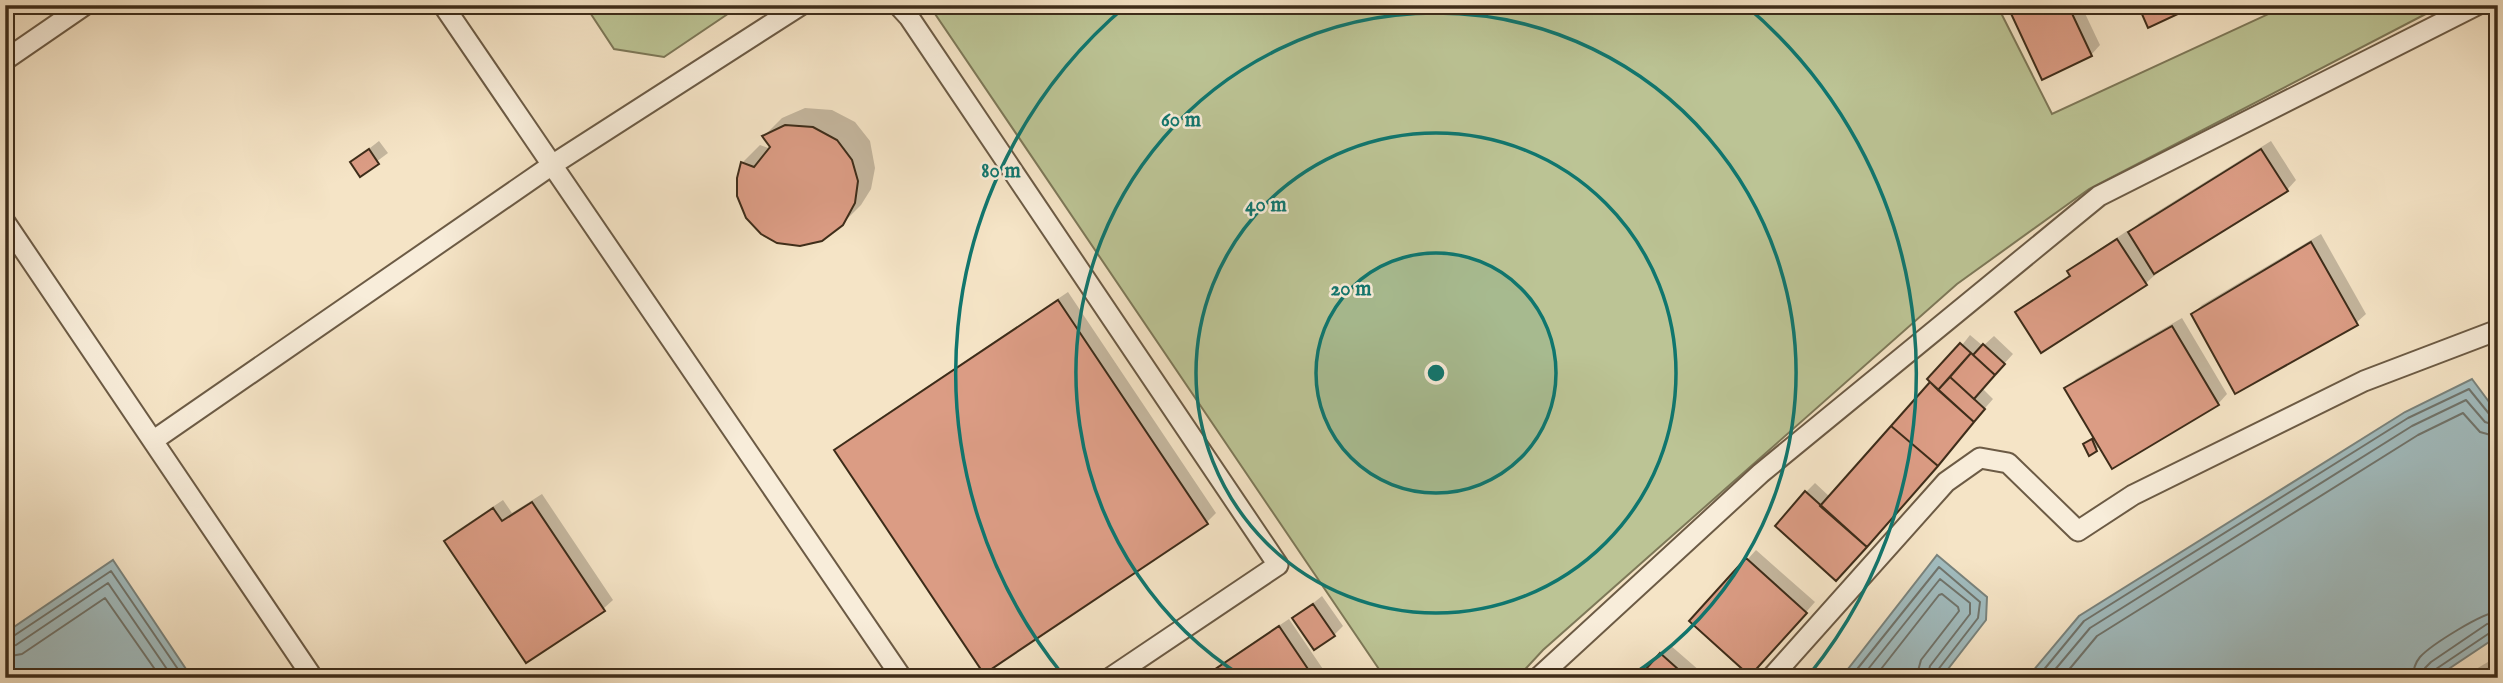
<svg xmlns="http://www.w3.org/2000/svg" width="2503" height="683" viewBox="0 0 2503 683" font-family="'IM FELL English',serif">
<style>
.green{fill:#bcc495;stroke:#7d7858;stroke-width:2}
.water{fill:#a1bcbf;stroke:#79837d;stroke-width:2}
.shadow{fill:#0003}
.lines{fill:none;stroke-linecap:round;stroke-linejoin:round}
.shore{stroke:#70746c;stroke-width:2}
.building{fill:#db9c84;stroke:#3e2d1a;stroke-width:2}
.service-casing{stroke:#6c5b45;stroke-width:23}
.service{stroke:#f8edda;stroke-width:19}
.ring{fill:none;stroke:#0f766e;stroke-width:3.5}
.centre{fill:#0f766e;stroke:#f8edda;stroke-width:3.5}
.ring-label{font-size:21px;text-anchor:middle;font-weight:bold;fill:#0f766e;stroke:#f8edda;stroke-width:5;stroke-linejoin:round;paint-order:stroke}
</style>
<rect width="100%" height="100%" fill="#f5e4c6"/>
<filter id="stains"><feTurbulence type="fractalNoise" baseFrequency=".00286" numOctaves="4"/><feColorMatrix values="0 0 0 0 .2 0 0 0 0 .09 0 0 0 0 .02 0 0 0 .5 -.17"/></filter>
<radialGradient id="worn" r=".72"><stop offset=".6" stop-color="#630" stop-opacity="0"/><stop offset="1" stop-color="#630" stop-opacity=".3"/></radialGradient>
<path class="green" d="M 585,5 L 741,5 L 664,57 L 614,49 Z
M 929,5 L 1997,5 L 2052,114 L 2288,5 L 2443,5 L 2089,189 L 1957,284 L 1543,650 L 1517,678 L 1385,678 Z"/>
<path class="water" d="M 2472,379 L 2498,414 L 2498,636 L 2435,678 L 2027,678 L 2079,616 L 2405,412 Z
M 1937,555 L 1987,597 L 1986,620 L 1941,678 L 1841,678 Z
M 113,560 L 192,678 L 5,678 L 5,633 Z"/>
<path class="shadow" d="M 2009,5 L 2081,5 L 2100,45 L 2091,55 Z
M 805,108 L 832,110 L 855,122 L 870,141 L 875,168 L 871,189 L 861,205 L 842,224 L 742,163 L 760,145 L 774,150 L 764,136 L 782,118 Z
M 379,141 L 388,153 L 360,174 L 352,162 Z
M 2271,141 L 2296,180 L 2287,190 L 2153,272 L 2155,275 L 2145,284 L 2018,312 L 2027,303 L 2071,274 L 2070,272 L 2079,263 L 2127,231 L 2129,234 L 2139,223 Z
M 2321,234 L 2366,314 L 2356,323 L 2193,314 L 2202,305 Z
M 1068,292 L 1216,513 L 1207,522 L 985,671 L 836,451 L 846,441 Z
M 2182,318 L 2227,394 L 2218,404 L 2100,445 L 2096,450 L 2085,445 L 2094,435 L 2067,388 L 2076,379 Z
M 1970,335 L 1983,346 L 1994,336 L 2013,354 L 1982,388 L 1993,399 L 1845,569 L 1806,492 L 1815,483 L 1830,497 L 1933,382 Z
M 542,494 L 613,600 L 603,609 L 446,541 L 455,532 L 503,500 L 512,513 Z
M 1756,550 L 1815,602 L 1759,665 L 1692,621 Z
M 1322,596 L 1343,626 L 1334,635 L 1295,618 Z
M 1289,619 L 1329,678 L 1200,678 Z
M 1670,645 L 1708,678 L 1640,678 Z
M 2498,656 L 2498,678 L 2461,678 Z"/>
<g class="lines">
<path class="shore" d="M 5,638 L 12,637 L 111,571 L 184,678
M 5,647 L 16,645 L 108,583 L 173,678
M 5,657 L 22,654 L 105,598 L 161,678
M 1850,678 L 1939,567 L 1980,602 L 1978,618 L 1937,671 L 1936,678
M 1861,678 L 1940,579 L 1970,603 L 1970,614 L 1930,666 L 1927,678
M 1874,678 L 1939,595 L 1942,594 L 1958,607 L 1959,611 L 1921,660 L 1916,678
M 2037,678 L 2084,621 L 2408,418 L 2469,389 L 2490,415 L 2498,417
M 2048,678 L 2090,628 L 2412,426 L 2466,400 L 2485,422 L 2498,426
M 2062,678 L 2097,636 L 2418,435 L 2463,413 L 2480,432 L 2498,437
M 2413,678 C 2413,670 2415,663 2420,657 C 2431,645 2483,612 2498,612
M 2424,678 L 2425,668 L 2431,662 L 2487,624 L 2498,622
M 2432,678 L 2436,669 L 2491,632 L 2498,631"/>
</g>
<path class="building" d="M 2007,5 L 2068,5 L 2092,56 L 2042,80 Z
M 2138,5 L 2197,5 L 2148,28 Z
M 785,125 L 813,127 L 837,140 L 852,160 L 858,181 L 855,203 L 843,225 L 822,241 L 800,246 L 777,243 L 761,234 L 746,218 L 737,196 L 737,178 L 741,162 L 754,167 L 770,147 L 762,136 Z
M 369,149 L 379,164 L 360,177 L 350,162 Z
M 2261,149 L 2288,191 L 2154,274 L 2128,232 Z
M 2117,239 L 2147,285 L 2041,353 L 2015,312 L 2070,276 L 2067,271 Z
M 2311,242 L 2358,325 L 2235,394 L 2191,314 Z
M 1058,300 L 1208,524 L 984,674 L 834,450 Z
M 2172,326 L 2219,405 L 2112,469 L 2064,388 Z
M 1960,343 L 1971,353 L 1938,390 L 1927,379 Z
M 1983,344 L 2005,364 L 1995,375 L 1973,355 Z
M 1971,353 L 1995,375 L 1974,399 L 1950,377 Z
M 1950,377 L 1985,409 L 1974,422 L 1938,390 Z
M 1930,382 L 1974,422 L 1938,466 L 1891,426 Z
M 1891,426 L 1938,466 L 1867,547 L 1820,506 Z
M 2092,439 L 2097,451 L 2089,456 L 2083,444 Z
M 1805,491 L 1867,547 L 1836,581 L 1775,526 Z
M 532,502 L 605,611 L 526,663 L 444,541 L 493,508 L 502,521 Z
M 1746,558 L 1807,613 L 1750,676 L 1689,621 Z
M 1313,604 L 1335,636 L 1314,650 L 1292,618 Z
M 1279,626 L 1314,678 L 1202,678 Z
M 1660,653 L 1688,678 L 1638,678 Z
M 2498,664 L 2498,678 L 2475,678 Z"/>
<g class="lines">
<g class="service-casing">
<path id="service" d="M 443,5 L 902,678
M 898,5 L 909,17 L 1278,565 L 1110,678
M 5,60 L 85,5
M 5,222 L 313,678
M 154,440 L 552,165 L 801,5
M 1538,678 L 1761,473 L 2099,196 L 2477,5
M 1771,678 L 1946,482 L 1980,458 L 2008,463 L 2078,531 L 2133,495 L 2364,381 L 2498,330"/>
</g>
<use href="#service" class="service"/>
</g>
<circle cx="1436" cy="373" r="120" fill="#0f766e" fill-opacity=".12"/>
<g class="ring">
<circle cx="1436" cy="373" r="120"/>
<circle cx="1436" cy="373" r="240"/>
<path d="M1243 677A360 360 0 1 1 1629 677"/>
<path d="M1063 675A480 480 0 0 1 1127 5M1745 5A480 480 0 0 1 1809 675"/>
</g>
<circle cx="1436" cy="373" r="10" class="centre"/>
<g class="ring-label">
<text x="1181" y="126">60 m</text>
<text x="1001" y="177">80 m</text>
<text x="1266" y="211">40 m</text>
<text x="1351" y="295">20 m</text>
</g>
<rect width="2503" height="683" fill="none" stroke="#f5e4c6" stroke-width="28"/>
<rect x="7" y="7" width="2489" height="669" fill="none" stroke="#3e2d1a" stroke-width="3.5"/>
<rect x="14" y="14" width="2475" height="655" fill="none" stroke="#3e2d1a" stroke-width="2"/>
<rect width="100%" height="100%" filter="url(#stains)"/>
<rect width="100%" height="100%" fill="url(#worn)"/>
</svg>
